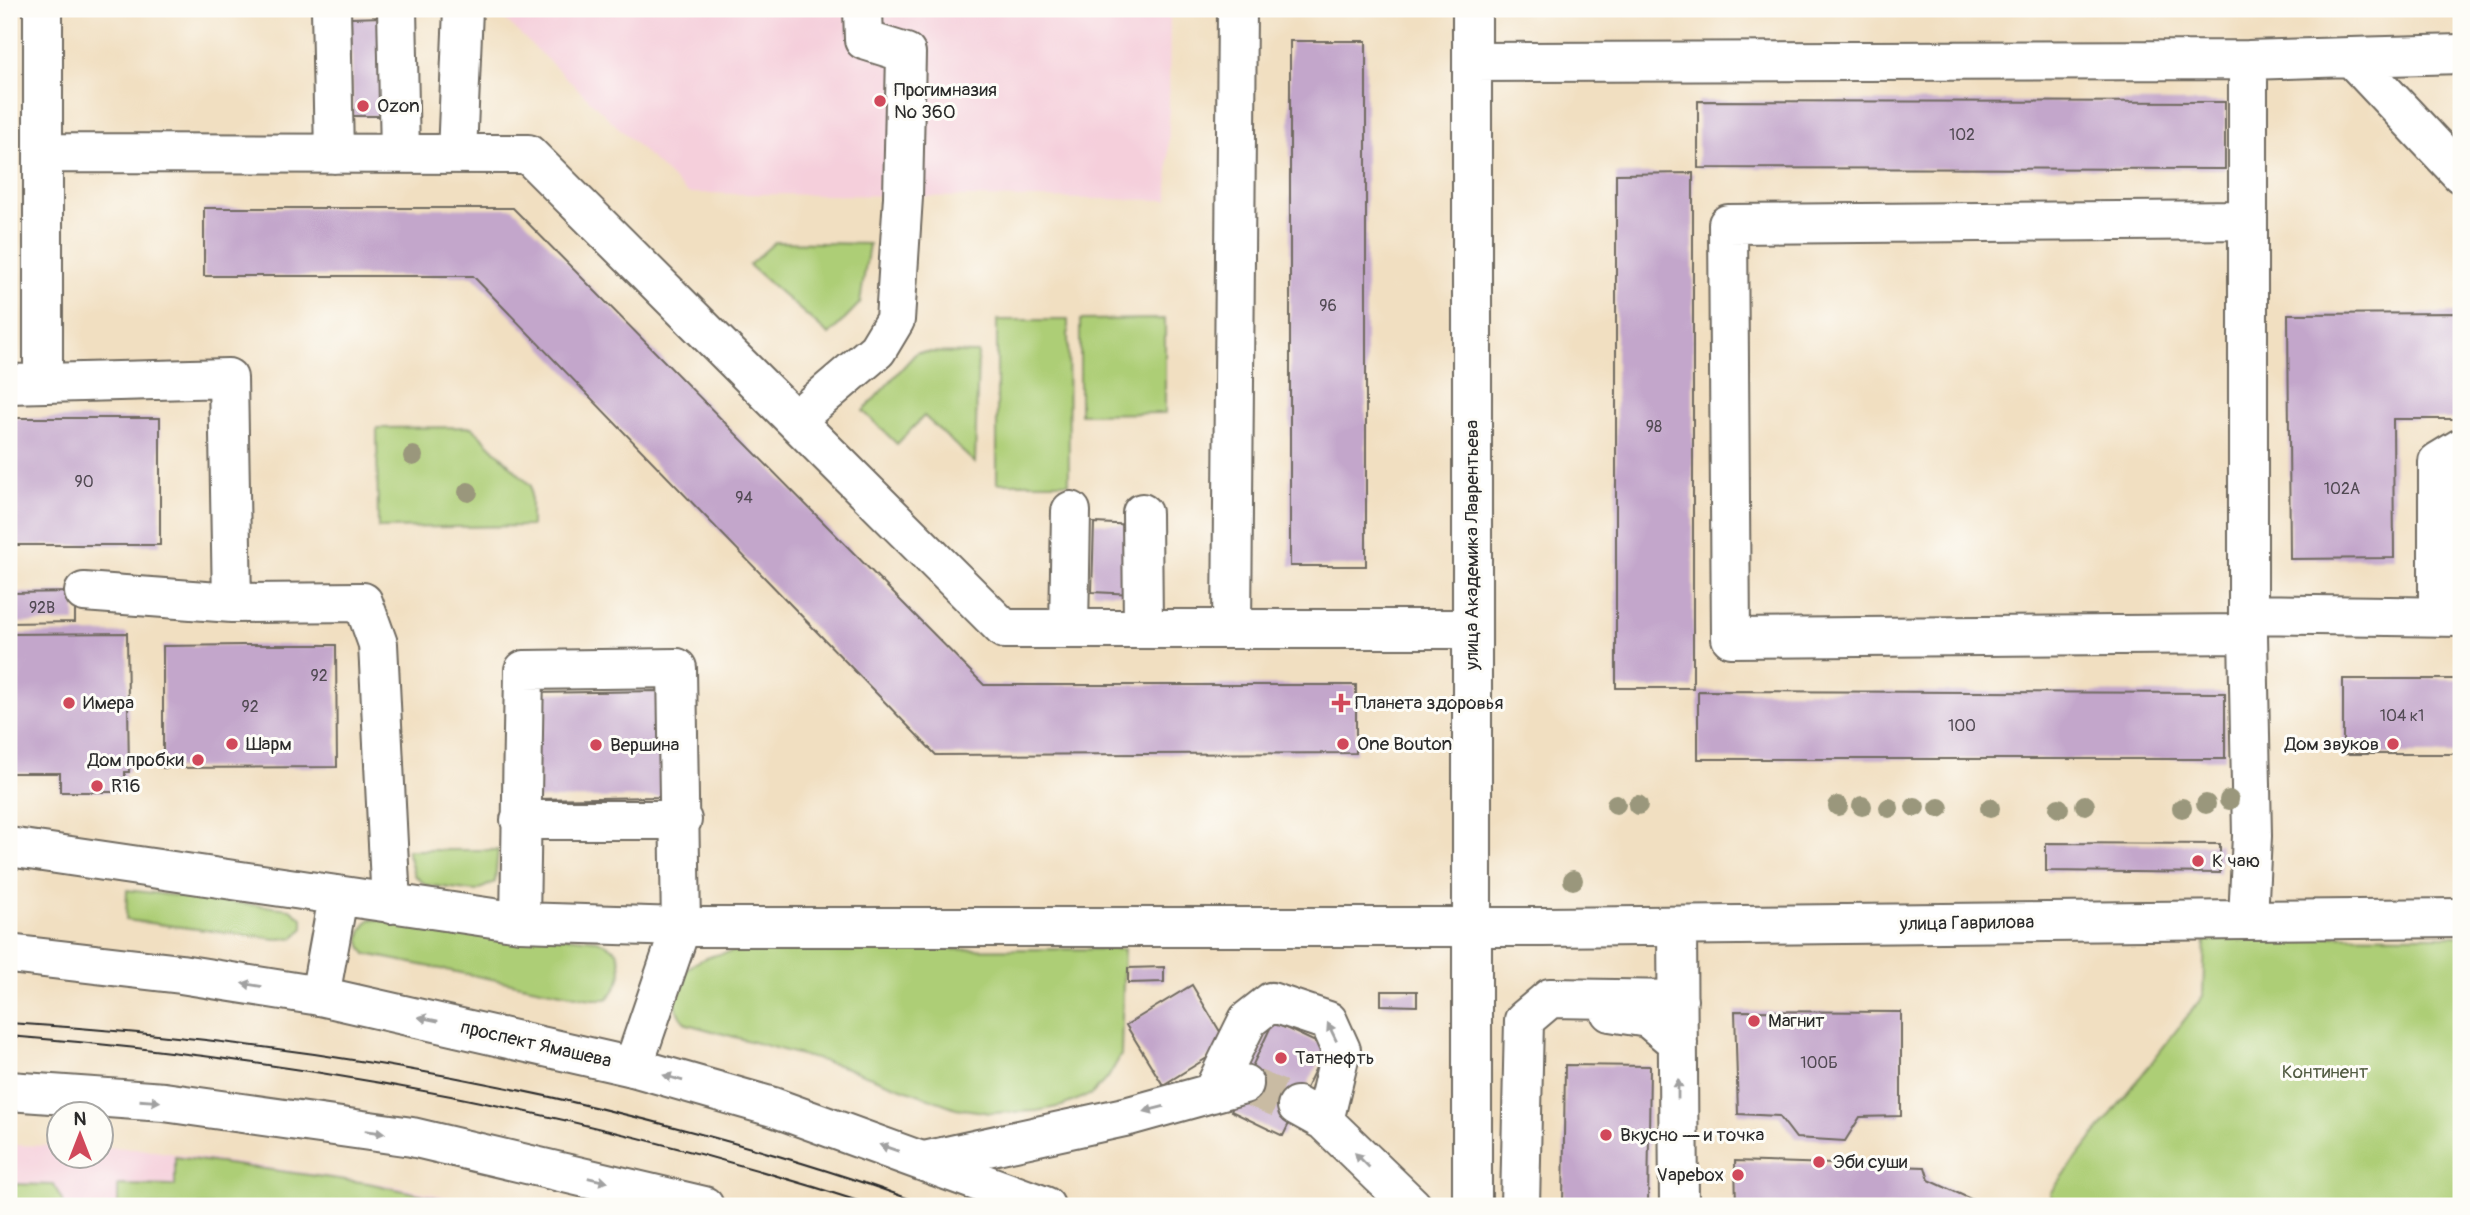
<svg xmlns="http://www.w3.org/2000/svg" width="2470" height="1215" viewBox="0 0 2470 1215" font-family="Pangolin,sans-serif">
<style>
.built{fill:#f5cfdb}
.green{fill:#adce76;stroke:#6c7c50;stroke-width:2}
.building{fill:#c3a6cb}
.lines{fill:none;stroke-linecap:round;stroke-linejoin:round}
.minor-tunnel{stroke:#c9bba3;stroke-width:38;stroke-dasharray:38 19;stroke-linecap:butt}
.minor-casing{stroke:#706a60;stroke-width:42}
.major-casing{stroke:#706a60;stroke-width:42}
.minor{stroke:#fff;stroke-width:38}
.major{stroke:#fff;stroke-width:38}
.tram{stroke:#2b2b2b;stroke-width:2}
.tree{fill:#9a977b}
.oneway{fill:#a0a0a0}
.poi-dot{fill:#d1495b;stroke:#fdfcf7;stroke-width:2.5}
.labels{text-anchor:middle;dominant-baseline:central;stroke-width:6;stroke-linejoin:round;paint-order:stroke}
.number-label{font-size:16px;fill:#514a53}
.poi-label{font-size:19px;fill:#2b2b2b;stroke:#fdfcf7;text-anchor:start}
.street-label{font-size:19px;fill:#2b2b2b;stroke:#fdfcf7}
.park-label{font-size:19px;fill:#525c42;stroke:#fdfcf7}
</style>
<rect width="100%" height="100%" fill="#fdfcf7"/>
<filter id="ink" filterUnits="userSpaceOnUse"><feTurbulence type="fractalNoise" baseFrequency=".0143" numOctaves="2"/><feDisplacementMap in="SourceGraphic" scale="14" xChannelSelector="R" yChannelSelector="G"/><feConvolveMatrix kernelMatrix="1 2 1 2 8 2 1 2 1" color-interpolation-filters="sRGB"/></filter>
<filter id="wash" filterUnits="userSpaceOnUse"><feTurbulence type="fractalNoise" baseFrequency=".00686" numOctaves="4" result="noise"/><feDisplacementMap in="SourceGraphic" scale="28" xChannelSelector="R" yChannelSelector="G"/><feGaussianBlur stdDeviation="1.57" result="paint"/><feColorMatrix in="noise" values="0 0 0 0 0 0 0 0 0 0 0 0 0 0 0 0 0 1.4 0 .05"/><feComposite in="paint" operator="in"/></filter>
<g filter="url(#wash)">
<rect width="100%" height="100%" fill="#f1dfc1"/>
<path class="built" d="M 494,9 L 1170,9 L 1168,200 L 687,193 Z
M 9,1145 L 59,1146 L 60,1156 L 102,1156 L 102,1147 L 134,1148 L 390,1185 L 489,1206 L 9,1206 Z"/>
<path class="green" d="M 775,242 L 869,244 L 860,303 L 829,335 L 749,265 Z
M 1165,319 L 1165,413 L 1080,414 L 1080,320 Z
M 997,320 L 1068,320 L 1069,483 L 997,483 Z
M 917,352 L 978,353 L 975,463 L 924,416 L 897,444 L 863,411 Z
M 472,427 L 531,486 L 531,526 L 378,528 L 377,428 Z
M 407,850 L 498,850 L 495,882 L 476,891 L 426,885 L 414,875 Z
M 127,890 L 290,909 L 303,919 L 303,929 L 293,938 L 277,939 L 126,920 Z
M 370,919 L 598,940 L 617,951 C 624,972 622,983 607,999 L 591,999 L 366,954 C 355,940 360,931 370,919 Z
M 2205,935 L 2461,936 L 2461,1206 L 2054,1206 L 2050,1193 L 2203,996 Z
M 1124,949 L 1121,1055 L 1109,1076 L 1092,1094 L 1062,1106 L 1037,1111 L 991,1113 L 956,1108 L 841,1066 L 687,1024 C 679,1018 673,1005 676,994 C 678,988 680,978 684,973 C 696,956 727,952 746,950 Z
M 175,1157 L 368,1183 L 474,1206 L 118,1206 L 118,1185 L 175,1186 Z
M 9,1184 L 54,1185 L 65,1206 L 9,1206 Z"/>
<g id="blocks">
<path class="building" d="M 893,9 L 964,9 L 964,13 L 893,14 Z
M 382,17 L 384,116 L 353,116 L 351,18 Z
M 1290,41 L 1366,41 L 1366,566 L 1290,566 Z
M 1698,101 L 2225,102 L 2225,169 L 1698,168 Z
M 1693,173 L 1693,688 L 1616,688 L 1616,174 Z
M 204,208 L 513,208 L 984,685 L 1356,685 L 1356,753 L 936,755 L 473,276 L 204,276 Z
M 2461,313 L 2461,419 L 2393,419 L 2394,558 L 2290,559 L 2288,314 Z
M 9,418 L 160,418 L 160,545 L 9,545 Z
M 1094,523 L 1136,525 L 1134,594 L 1092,592 Z
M 75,592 L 75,622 L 9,623 L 9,593 Z
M 127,633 L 129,772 L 125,772 L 125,792 L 60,792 L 60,773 L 9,773 L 9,634 Z
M 243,645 L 336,645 L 337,767 L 163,768 L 163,646 Z
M 2343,679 L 2461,679 L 2461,754 L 2343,754 Z
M 660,691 L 662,797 L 533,799 L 531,693 Z
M 1698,691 L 2225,693 L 2225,759 L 1698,759 Z
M 2046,843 L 2220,844 L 2220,873 L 2046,871 Z
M 1164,967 L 1164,982 L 1128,983 L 1128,968 Z
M 1192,985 L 1228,1045 L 1163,1085 L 1126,1025 Z
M 1381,991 L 1417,991 L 1417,1006 L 1381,1005 Z
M 1735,1011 L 1901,1012 L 1901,1116 L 1860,1117 L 1845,1141 L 1796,1138 L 1779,1116 L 1738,1114 Z
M 1273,1022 L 1326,1047 L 1283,1136 L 1231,1111 Z
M 1565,1065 L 1650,1066 L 1648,1206 L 1563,1206 Z
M 1735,1161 L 1925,1167 L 1929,1180 L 1986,1206 L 1736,1206 Z"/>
</g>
</g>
<g filter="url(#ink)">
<use href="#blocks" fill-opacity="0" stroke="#706a60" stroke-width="2"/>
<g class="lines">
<path class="minor-tunnel" d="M 1244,1084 L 1297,1106"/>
<g class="minor-casing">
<path id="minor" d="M 331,9 L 334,154
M 397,9 L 400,154
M 2351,57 L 2461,54
M 1472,62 L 2248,60 L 2351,57 L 2461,174
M 43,153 L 528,154 L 1004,629 L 1472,629
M 457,154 L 463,9
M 43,381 L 43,9
M 9,384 L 228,378 L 232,603
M 795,420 L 877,350 L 895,320 L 903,197 L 906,53 L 864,40 L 863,9
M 1142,513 L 1143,629
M 84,592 L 232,603 L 363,602 L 378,644 L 391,904
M 2248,614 L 2461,617
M 2438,617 L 2438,462 L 2461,448
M 1069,629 L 1071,511
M 1232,629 L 1237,9
M 2248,634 L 1731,638 L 1728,224 L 2248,220
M 520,820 L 682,820
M 9,847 L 520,922 L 681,927 L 1543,927 L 2461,918
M 2248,919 L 2252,836 L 2248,634 L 2248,60
M 520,922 L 524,670 L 677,668 L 681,927 L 633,1067
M 1677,927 L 1679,1206
M 320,996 L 338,897
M 1610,1012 L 1648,1018 L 1678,1043
M 1212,1093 L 1248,1020 L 1271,1002 L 1328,1021 L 1341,1050 L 1324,1121
M 1297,1106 L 1324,1121 L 1412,1206
M 924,1161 L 1129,1116 L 1244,1084
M 1472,1206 L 1472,9
M 1520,1206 L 1524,1020 L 1550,998 L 1678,1000"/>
</g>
<g class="major-casing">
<path id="major" d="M 9,954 L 181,974 L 320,996 L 633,1067 L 773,1107 L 1045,1206
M 9,1091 L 164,1102 L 412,1137 L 704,1206"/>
</g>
<use href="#minor" class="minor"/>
<use href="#major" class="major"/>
<path class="tram" d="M 9,1023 C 241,1037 472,1072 697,1133 C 775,1154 853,1177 928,1206
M 9,1036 C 303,1059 593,1114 874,1206"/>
</g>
<g class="tree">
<circle cx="413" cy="456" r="10"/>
<circle cx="468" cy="492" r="10"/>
<circle cx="2229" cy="800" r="10"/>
<circle cx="1616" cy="804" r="10"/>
<circle cx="2206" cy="804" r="10"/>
<circle cx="1638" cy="805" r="10"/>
<circle cx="2085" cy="805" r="10"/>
<circle cx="1838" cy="806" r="10"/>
<circle cx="1862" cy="806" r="10"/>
<circle cx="1915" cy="807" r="10"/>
<circle cx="1889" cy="808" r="10"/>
<circle cx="1939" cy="808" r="10"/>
<circle cx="1990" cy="808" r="10"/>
<circle cx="2059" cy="808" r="10"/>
<circle cx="2182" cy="808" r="10"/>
<circle cx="1573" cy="880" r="10"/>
</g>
<defs><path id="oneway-solid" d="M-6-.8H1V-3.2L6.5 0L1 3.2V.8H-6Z" transform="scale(1.75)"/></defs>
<g class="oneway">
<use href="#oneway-solid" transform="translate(252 985) rotate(-171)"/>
<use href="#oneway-solid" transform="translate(428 1019) rotate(-168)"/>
<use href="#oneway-solid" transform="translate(1332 1032) rotate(-116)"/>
<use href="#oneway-solid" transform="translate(673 1078) rotate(-164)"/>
<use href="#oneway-solid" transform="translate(1678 1089) rotate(-90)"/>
<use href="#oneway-solid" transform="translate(150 1101) rotate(4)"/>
<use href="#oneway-solid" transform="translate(1154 1109) rotate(165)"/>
<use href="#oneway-solid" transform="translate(375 1132) rotate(8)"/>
<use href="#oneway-solid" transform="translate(889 1148) rotate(-161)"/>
<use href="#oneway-solid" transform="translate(1362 1160) rotate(-135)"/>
<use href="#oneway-solid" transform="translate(598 1180) rotate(13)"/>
</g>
</g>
<g class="poi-dot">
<circle cx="880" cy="101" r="7"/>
<circle cx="363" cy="106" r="7"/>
<circle cx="69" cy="703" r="7"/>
<path d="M1337.5 692.5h7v7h7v7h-7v7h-7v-7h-7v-7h7z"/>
<circle cx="232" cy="744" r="7"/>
<circle cx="1343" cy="744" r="7"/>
<circle cx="2393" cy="744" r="7"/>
<circle cx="596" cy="745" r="7"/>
<circle cx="198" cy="760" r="7"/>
<circle cx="97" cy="786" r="7"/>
<circle cx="2198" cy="861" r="7"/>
<circle cx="1754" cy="1021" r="7"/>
<circle cx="1281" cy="1058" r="7"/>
<circle cx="1606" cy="1135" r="7"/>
<circle cx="1819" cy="1162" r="7"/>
<circle cx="1738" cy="1175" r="7"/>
</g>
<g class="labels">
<g class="number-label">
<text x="1962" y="135">102</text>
<text x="1328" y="306">96</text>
<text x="1654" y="427">98</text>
<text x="84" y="482">90</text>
<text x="2342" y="489">102А</text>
<text x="744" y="498">94</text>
<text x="42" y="608">92В</text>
<text x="319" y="676">92</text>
<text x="250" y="707">92</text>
<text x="2402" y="716">104 к1</text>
<text x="1962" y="726">100</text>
<text x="1819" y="1063">100Б</text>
</g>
<g class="poi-label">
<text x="894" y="90">Прогимназия<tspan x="894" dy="22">№ 360</tspan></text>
<text x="377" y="106">Ozon</text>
<text x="83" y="703">Имера</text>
<text x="1355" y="703">Планета здоровья</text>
<text x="246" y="744">Шарм</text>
<text x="1357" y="744">One Bouton</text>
<text x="2379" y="744" text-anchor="end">Дом звуков</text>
<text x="610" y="745">Вершина</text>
<text x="184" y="760" text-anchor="end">Дом пробки</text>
<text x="111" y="786">R16</text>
<text x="2212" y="861">К чаю</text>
<text x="1768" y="1021">Магнит</text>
<text x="1295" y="1058">Татнефть</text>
<text x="1620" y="1135">Вкусно — и точка</text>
<text x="1833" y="1162">Эби суши</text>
<text x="1724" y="1175" text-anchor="end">Vapebox</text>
</g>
<g class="street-label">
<text transform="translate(1472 545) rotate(-90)">улица Академика Лаврентьева</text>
<text transform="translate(1967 923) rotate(-1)">улица Гаврилова</text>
<text transform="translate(536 1044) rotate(13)">проспект Ямашева</text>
</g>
<g class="park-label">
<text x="2325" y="1072">Континент</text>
</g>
</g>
<rect width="2470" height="1215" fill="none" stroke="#fdfcf7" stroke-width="35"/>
<g transform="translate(80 1135)"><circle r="33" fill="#fdfcf7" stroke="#a9a8a5" stroke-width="2"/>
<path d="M0-5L12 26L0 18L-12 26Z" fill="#d1495b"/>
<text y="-10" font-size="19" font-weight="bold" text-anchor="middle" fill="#2b2b2b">N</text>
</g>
</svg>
